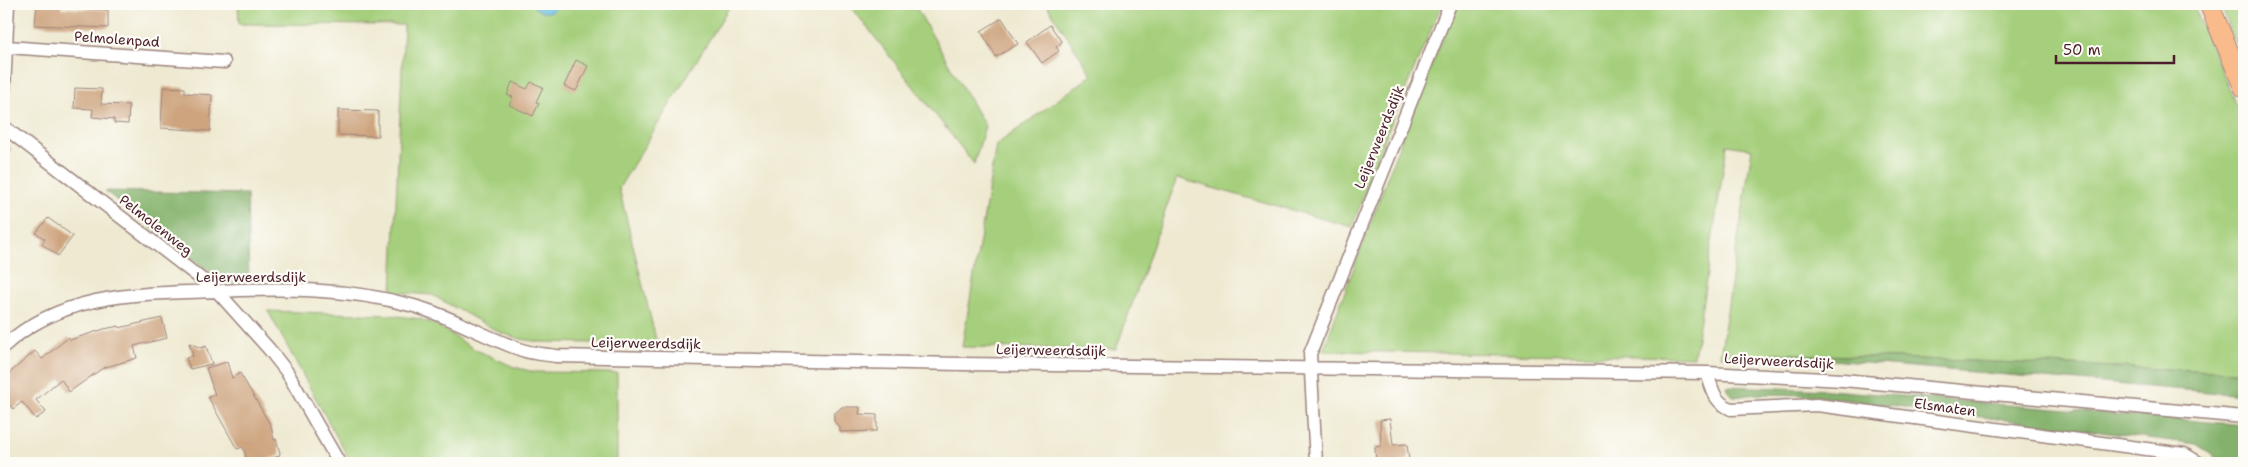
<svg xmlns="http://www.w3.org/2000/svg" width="2248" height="467" viewBox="0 0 2248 467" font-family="'Shantell Sans',sans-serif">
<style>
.green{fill:#a5cf7c;stroke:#787754}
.forest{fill:#84b26c;stroke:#67684c}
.water{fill:#63bee1;stroke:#566e86}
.building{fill:#cea47f}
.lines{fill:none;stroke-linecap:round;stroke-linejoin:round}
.street-casing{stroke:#9c847e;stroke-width:15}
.primary-casing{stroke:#9c847e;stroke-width:21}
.street{stroke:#fff;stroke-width:12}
.primary{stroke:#fabb8c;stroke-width:19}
.labels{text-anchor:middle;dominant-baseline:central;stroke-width:4.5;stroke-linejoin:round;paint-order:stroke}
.street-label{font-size:14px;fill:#4a1f2b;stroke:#fdfcf7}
</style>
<rect width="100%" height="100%" fill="#fdfcf7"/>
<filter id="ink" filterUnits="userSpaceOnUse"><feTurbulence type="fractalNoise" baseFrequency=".02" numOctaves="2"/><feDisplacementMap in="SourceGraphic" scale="10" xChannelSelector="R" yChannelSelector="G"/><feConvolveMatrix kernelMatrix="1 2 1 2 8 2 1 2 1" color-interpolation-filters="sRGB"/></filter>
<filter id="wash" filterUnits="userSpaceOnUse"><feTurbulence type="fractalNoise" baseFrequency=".0096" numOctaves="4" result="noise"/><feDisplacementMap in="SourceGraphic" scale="20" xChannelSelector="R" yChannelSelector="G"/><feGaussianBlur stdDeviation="1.12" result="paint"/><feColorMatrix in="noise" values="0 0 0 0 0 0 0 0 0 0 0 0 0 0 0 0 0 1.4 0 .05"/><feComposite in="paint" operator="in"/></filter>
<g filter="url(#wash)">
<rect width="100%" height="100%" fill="#eee9d0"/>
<path class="green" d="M 238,4 L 532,4 L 534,6 L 553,11 L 558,4 L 731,4 L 619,188 L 657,344 L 541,342 L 521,339 L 501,333 L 432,295 L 392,292 L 404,25 L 239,24 Z
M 849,4 L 914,4 L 985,126 L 974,164 Z
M 1046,4 L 1442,4 L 1388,130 L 1352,227 L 1177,178 L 1116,349 L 962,347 L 996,145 L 1092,75 Z
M 1457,4 L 2193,4 L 2244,124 L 2244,352 L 2239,372 L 1774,353 L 1772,355 L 1720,356 L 1752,149 L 1727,145 L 1694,357 L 1323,351 L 1405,130 Z
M 2220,4 L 2244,4 L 2244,63 Z
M 268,311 L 390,315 L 420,319 L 436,325 L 474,349 L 514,367 L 534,372 L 617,373 L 617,463 L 351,463 Z"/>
<path class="forest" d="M 4,143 L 10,148 L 4,173 Z
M 105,191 L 247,194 L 249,281 L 228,284 L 200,265 Z
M 2244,352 L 2244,395 L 1772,355 L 1774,353 L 2239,372 Z
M 1727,386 L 1830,390 L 2244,425 L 2244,463 L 2220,463 L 2212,454 L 2196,444 L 1808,395 L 1756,394 L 1735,397 L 1729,393 Z"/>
<path class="water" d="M 532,4 L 558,4 L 553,11 C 544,14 538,12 532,4 Z"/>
<g id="blocks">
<path class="building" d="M 37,4 L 61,4 L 61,8 L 108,10 L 108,28 L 35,25 Z
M 1002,18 L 1018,44 L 996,57 L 981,31 Z
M 1050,25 L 1062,42 L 1056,47 L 1059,51 L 1042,63 L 1027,42 Z
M 576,60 L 588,66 L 576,91 L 564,86 Z
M 512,82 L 527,89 L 531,82 L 543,87 L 536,102 L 539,103 L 533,116 L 509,105 L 513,97 L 507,95 Z
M 163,87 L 185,88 L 185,93 L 212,95 L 210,131 L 161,128 Z
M 75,88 L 102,89 L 101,104 L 129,105 L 128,124 L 114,123 L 114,119 L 92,117 L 93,109 L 74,108 Z
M 338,110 L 378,111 L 378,136 L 338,135 Z
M 48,218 L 73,236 L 58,256 L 42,244 L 45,239 L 36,233 Z
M 162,318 L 167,338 L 134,346 L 137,358 L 103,368 L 69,392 L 61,379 L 36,400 L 46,412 L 36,419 L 22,402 L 13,409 L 4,398 L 4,378 L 35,351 L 42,359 L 69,337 L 70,340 L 104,329 L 119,326 L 119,328 Z
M 189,343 L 201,348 L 206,346 L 212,364 L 190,369 L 186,358 L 193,356 Z
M 227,362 L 232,378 L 240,373 L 271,426 L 274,440 L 276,439 L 280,453 L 279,456 L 263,461 L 263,463 L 248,463 L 243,447 L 237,449 L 208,397 L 215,395 L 206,368 Z
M 842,407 L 860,407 L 859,414 L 877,415 L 877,431 L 840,432 L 840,428 L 834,421 L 834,414 Z
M 1390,419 L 1393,445 L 1407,444 L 1409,460 L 1401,461 L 1401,463 L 1376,463 L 1375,447 L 1381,446 L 1380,420 Z"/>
</g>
</g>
<g filter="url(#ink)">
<use href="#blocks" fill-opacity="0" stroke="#9c847e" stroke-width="1"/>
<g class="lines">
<g class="street-casing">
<path id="street" d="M 7,47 L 224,62
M 4,90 L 8,4
M 4,127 L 217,291 L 269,349 L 287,372 L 339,463
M 4,346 C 65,291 142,294 218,291 C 282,288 348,288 410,305 C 449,315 484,337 522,350 C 533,354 545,354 556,356 L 961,364 L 1707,373 L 1843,380 L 2244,417
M 1707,373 C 1713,390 1713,401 1731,409 L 1817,405 L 2184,454 L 2199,463
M 1316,463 L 1310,354 L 1450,4"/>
</g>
<g class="primary-casing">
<path id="primary" d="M 2209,4 L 2244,88"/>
</g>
<use href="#street" class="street"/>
<use href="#primary" class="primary"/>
</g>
</g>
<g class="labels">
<g class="street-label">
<text transform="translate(117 39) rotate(4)">Pelmolenpad</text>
<text transform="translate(1379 137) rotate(-68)">Leijerweerdsdijk</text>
<text transform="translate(156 225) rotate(38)">Pelmolenweg</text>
<text x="251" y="277">Leijerweerdsdijk</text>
<text transform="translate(646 343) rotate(1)">Leijerweerdsdijk</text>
<text transform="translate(1051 350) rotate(1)">Leijerweerdsdijk</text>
<text transform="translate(1779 361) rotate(3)">Leijerweerdsdijk</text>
<text transform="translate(1945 407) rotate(8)">Elsmaten</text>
</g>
</g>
<rect width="2248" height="467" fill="none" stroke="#fdfcf7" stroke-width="20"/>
<path d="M2056 55v8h118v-8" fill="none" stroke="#4a1f2b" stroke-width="2.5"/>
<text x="2063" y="55" font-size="15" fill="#4a1f2b" stroke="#fdfcf7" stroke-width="4" paint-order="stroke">50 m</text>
</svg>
